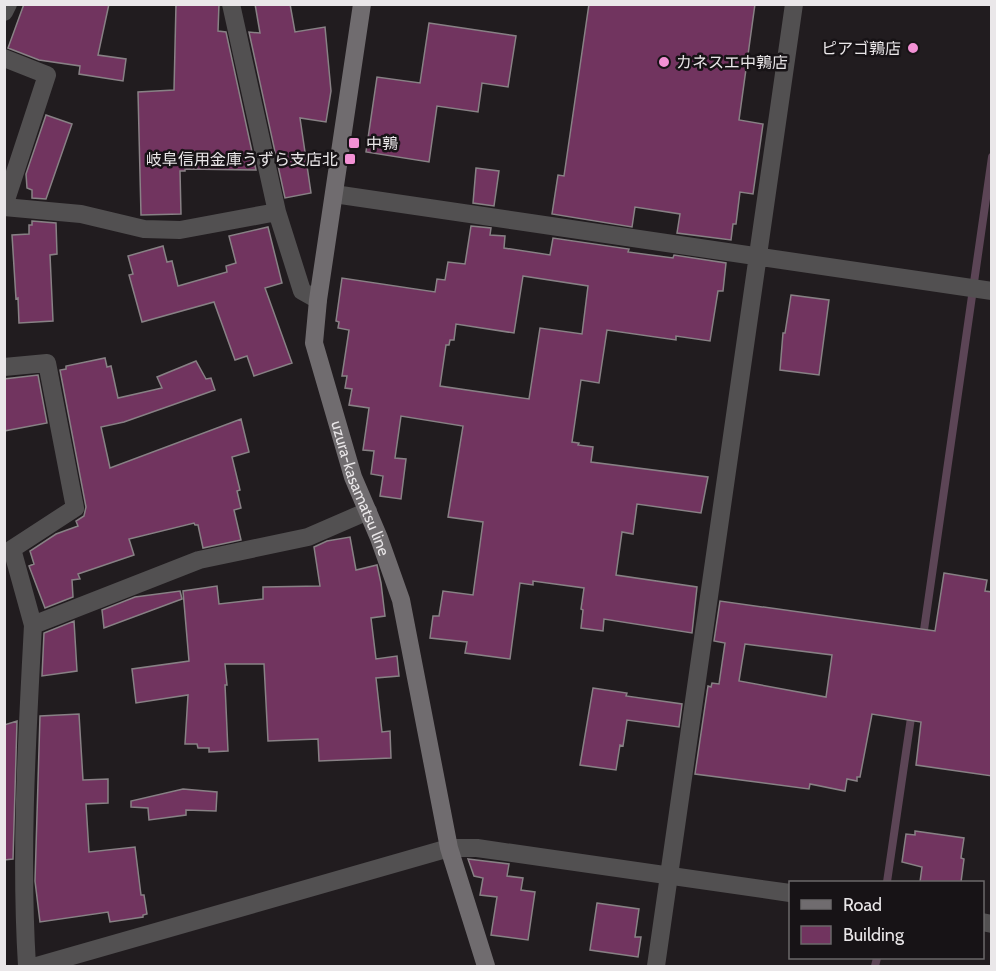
<svg xmlns="http://www.w3.org/2000/svg" width="996" height="971" viewBox="0 0 996 971" font-family="Cabin,'Noto Sans JP',sans-serif">
<style>
.lines{fill:none;stroke-linecap:round;stroke-linejoin:round}
.stream{stroke:#5c4556;stroke-width:8}
.building{fill:#71345f;stroke:#888185;stroke-width:1.5;fill-rule:evenodd}
.street{stroke:#525051;stroke-width:18}
.secondary{stroke:#706c6f;stroke-width:18}
.poi-dot{fill:#f391d5;stroke:#171316;stroke-width:2}
.labels{text-anchor:middle;dominant-baseline:central;stroke-width:5;stroke-linejoin:round;paint-order:stroke}
.poi-label{font-size:16px;fill:#eae7e9;stroke:#171316;text-anchor:end}
.street-label{font-size:16px;fill:#eae7e9;stroke:#171316}
</style>
<rect width="100%" height="100%" fill="#211c1f"/>
<g class="lines">
<path class="stream" d="M 923,637 L 992,157
M 887,882 L 912,711
M 875,966 L 877,958"/>
</g>
<path class="building" d="M 24,4 L 109,4 L 98,55 L 126,59 L 123,81 L 79,74 L 80,66 L 39,60 L 8,48 Z
M 176,4 L 219,4 L 218,31 L 226,32 L 256,170 L 185,169 L 185,171 L 180,171 L 181,214 L 141,215 L 138,92 L 174,90 Z
M 255,4 L 290,4 L 295,32 L 325,27 L 331,91 L 326,122 L 300,118 L 311,193 L 285,198 L 249,32 L 260,33 Z
M 589,4 L 755,4 L 739,120 L 763,124 L 753,194 L 740,192 L 736,224 L 733,224 L 731,240 L 677,233 L 680,214 L 635,207 L 632,227 L 552,214 L 558,175 L 564,176 Z
M 429,23 L 516,36 L 508,87 L 482,83 L 478,112 L 437,106 L 429,162 L 366,152 L 377,77 L 420,83 Z
M 46,115 L 72,124 L 46,199 L 32,198 L 32,190 L 27,188 L 26,174 Z
M 476,168 L 499,171 L 494,206 L 473,203 Z
M 32,221 L 56,223 L 57,254 L 50,255 L 53,321 L 19,323 L 18,298 L 16,299 L 12,235 L 29,234 L 29,225 L 32,225 Z
M 471,226 L 491,228 L 490,235 L 505,236 L 504,248 L 550,255 L 553,238 L 629,249 L 628,252 L 673,258 L 674,255 L 726,263 L 723,291 L 718,291 L 710,341 L 676,336 L 676,340 L 607,330 L 599,383 L 581,380 L 572,442 L 579,443 L 578,445 L 593,447 L 591,462 L 708,477 L 701,513 L 637,504 L 633,534 L 622,532 L 616,575 L 697,587 L 692,633 L 604,619 L 603,631 L 581,628 L 583,610 L 581,609 L 584,588 L 533,581 L 533,585 L 520,583 L 510,659 L 465,653 L 467,642 L 430,638 L 433,616 L 439,616 L 443,591 L 473,595 L 483,522 L 448,517 L 463,426 L 401,416 L 395,458 L 406,459 L 401,499 L 380,496 L 383,476 L 371,474 L 374,451 L 363,450 L 369,408 L 349,405 L 352,389 L 345,388 L 347,376 L 342,376 L 349,330 L 338,328 L 339,322 L 336,321 L 342,278 L 435,292 L 437,279 L 445,280 L 448,262 L 465,264 ZM 523,276 L 588,286 L 582,334 L 540,328 L 529,399 L 440,386 L 446,345 L 449,345 L 450,340 L 454,340 L 456,324 L 514,333 Z
M 268,227 L 282,283 L 265,288 L 292,363 L 254,376 L 247,356 L 235,360 L 214,302 L 142,322 L 129,275 L 133,274 L 128,256 L 163,246 L 167,262 L 172,261 L 178,286 L 227,272 L 226,266 L 236,263 L 229,236 Z
M 791,295 L 829,300 L 819,375 L 780,370 L 783,333 L 785,333 Z
M 105,358 L 107,367 L 111,366 L 118,398 L 162,388 L 157,377 L 196,361 L 206,379 L 211,378 L 215,390 L 124,422 L 101,427 L 110,468 L 241,419 L 249,452 L 232,457 L 240,490 L 237,491 L 241,508 L 234,510 L 241,540 L 203,548 L 198,525 L 195,525 L 194,523 L 129,539 L 134,555 L 78,574 L 80,579 L 72,580 L 73,597 L 45,608 L 29,566 L 34,564 L 30,551 L 56,534 L 78,526 L 76,521 L 84,516 L 86,507 L 60,370 L 66,369 L 66,366 Z
M 38,375 L 47,423 L 4,431 L 4,379 Z
M 350,537 L 356,570 L 377,565 L 381,583 L 385,616 L 371,618 L 376,659 L 397,656 L 399,676 L 376,678 L 382,732 L 390,731 L 391,758 L 319,761 L 318,739 L 268,741 L 264,664 L 225,664 L 227,685 L 225,685 L 228,751 L 209,752 L 209,748 L 198,748 L 197,744 L 185,744 L 188,695 L 136,703 L 132,669 L 189,661 L 183,591 L 217,586 L 219,604 L 263,599 L 263,587 L 320,586 L 314,547 L 327,541 Z
M 944,573 L 987,580 L 985,591 L 992,592 L 992,776 L 916,765 L 921,722 L 872,714 L 860,777 L 857,777 L 857,781 L 847,779 L 845,791 L 810,784 L 809,789 L 695,774 L 708,686 L 711,687 L 712,683 L 719,684 L 725,643 L 714,641 L 720,601 L 935,631 ZM 745,644 L 832,655 L 826,697 L 739,681 Z
M 180,591 L 182,599 L 104,628 L 102,610 L 135,597 Z
M 74,621 L 77,671 L 42,676 L 44,633 Z
M 593,688 L 627,693 L 626,696 L 682,704 L 679,727 L 627,720 L 623,746 L 620,745 L 616,770 L 580,765 Z
M 79,714 L 83,780 L 108,779 L 108,803 L 86,804 L 89,852 L 135,847 L 141,895 L 144,895 L 147,914 L 143,915 L 143,917 L 110,922 L 108,912 L 40,922 L 35,881 L 40,716 Z
M 17,721 L 13,859 L 4,860 L 4,725 Z
M 183,789 L 217,792 L 216,811 L 186,810 L 186,815 L 149,820 L 148,808 L 131,807 L 131,801 Z
M 915,831 L 964,838 L 961,858 L 964,859 L 961,882 L 920,882 L 922,867 L 902,862 L 906,834 L 915,835 Z
M 468,859 L 509,864 L 507,876 L 523,878 L 521,890 L 535,892 L 528,940 L 491,935 L 497,897 L 480,895 L 483,878 L 474,876 Z
M 597,903 L 639,909 L 635,937 L 641,937 L 638,957 L 590,950 Z"/>
<g class="lines">
<path class="street" d="M 231,4 L 277,212 L 302,291 L 318,300
M 4,12 L 8,4
M 4,58 L 47,75 L 4,206
M 334,194 L 992,291
M 4,207 L 81,214 L 144,229 L 180,230 L 277,212
M 4,367 L 47,363 L 75,508 L 12,549 L 33,625
M 982,922 L 992,924
M 27,966 C 20,852 27,739 33,625 L 199,560 L 308,537 L 368,511
M 37,966 L 449,848 L 477,848 L 790,893
M 656,966 L 794,4"/>
<path class="secondary" id="s1" d="M 362,4 L 318,300 L 314,343 L 353,477 L 379,538 L 401,600 L 449,848 L 486,966"/>
</g>
<g class="poi-dot">
<circle cx="913" cy="48" r="6"/>
<circle cx="664" cy="62" r="6"/>
<rect x="348" y="137" width="12" height="12" rx="3"/>
<rect x="344" y="153" width="12" height="12" rx="3"/>
</g>
<g class="labels">
<g class="poi-label">
<text x="901" y="48">ピアゴ鶉店</text>
<text x="676" y="62" text-anchor="start">カネスエ中鶉店</text>
<text x="366" y="143" text-anchor="start">中鶉</text>
<text x="338" y="159">岐阜信用金庫うずら支店北</text>
</g>
<g class="street-label">
<text stroke="none"><textPath href="#s1" startOffset="495">uzura-kasamatsu line</textPath></text>
</g>
</g>
<rect width="996" height="971" fill="none" stroke="#eae7e9" stroke-width="12"/>
<rect x="789" y="881" width="195" height="78" fill="#171316" stroke="#6b686a" stroke-width="1.5"/>
<rect x="801" y="900" width="30" height="9" fill="#706c6f" stroke="#6b686a" stroke-width="1.5"/>
<text x="843" y="911" font-size="18" fill="#eae7e9">Road</text>
<rect x="801" y="926" width="30" height="18" fill="#71345f" stroke="#6b686a" stroke-width="1.5"/>
<text x="843" y="941" font-size="18" fill="#eae7e9">Building</text>
</svg>
